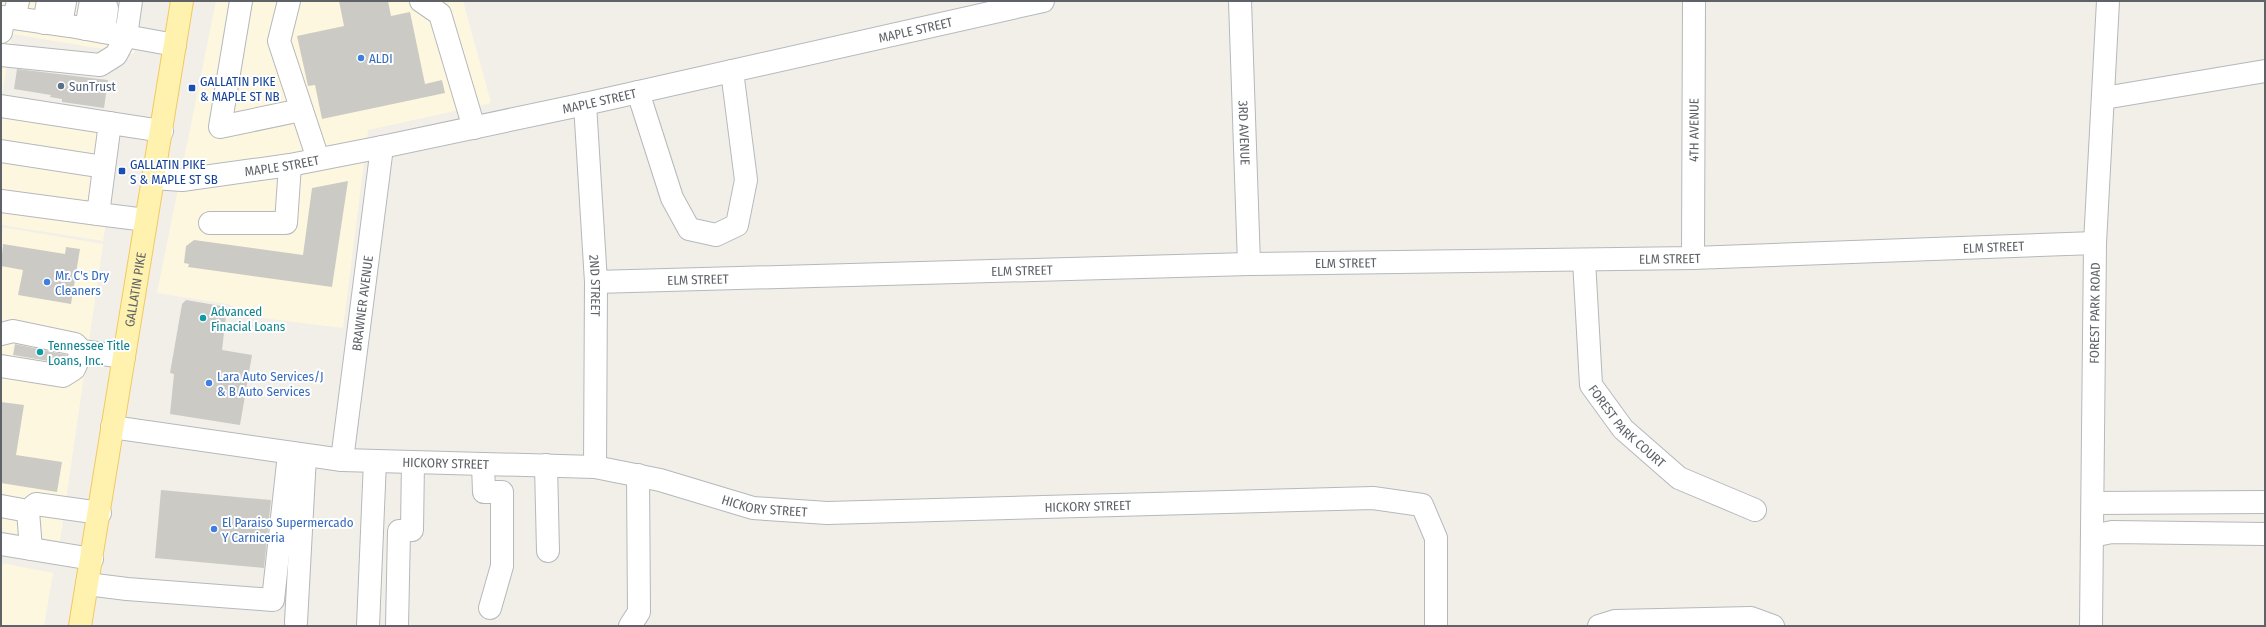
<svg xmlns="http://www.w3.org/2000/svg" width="2266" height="627" viewBox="0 0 2266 627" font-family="'Fira Sans Condensed',sans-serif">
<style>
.commercial{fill:#fef7e0}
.building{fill:#cccac5}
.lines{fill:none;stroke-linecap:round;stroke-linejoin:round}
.minor-casing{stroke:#b5b8bc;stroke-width:24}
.major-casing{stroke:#f2c960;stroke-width:24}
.minor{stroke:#fff;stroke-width:22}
.major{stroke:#fff2af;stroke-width:22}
.shop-dot{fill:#3f7fe0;stroke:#fff;stroke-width:1.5}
.service-dot{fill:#5c6f8a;stroke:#fff;stroke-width:1.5}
.transit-dot{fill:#1a4fb4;stroke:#fff;stroke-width:1.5}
.culture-dot{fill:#0f9aa8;stroke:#fff;stroke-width:1.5}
.labels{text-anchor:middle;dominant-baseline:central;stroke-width:4;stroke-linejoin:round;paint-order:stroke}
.street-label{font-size:13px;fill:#5f6368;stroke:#fff}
.shop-label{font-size:13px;fill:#366cbe;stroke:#fff;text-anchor:start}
.transit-label{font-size:13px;fill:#164399;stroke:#fff;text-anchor:start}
.service-label{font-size:13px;fill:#4e5e75;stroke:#fff;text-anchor:start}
.culture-label{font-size:13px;fill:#0d838f;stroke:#fff;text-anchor:start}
</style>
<rect width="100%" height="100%" fill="#f1efe8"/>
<path class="commercial" d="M 1,1 L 141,1 L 134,54 L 12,34 L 2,96 L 123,116 L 103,241 L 1,225 Z
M 216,1 L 463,1 L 491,103 L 368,130 L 343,328 L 255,317 L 228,304 L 157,293 Z
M 1,227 L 103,244 L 60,541 L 1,531 Z
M 1,563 L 53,573 L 44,626 L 1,626 Z"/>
<path class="building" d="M 339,1 L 388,1 L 391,16 L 410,12 L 425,84 L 442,80 L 445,93 L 322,119 L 315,85 L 308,86 L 297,36 L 344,26 Z
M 17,69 L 108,80 L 104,108 L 62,102 L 62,99 L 50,97 L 51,95 L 14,89 Z
M 348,181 L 332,287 L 188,267 L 189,264 L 184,263 L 186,246 L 194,240 L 303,255 L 312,188 Z
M 3,244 L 65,254 L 66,247 L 80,249 L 71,304 L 18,295 L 23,270 L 1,266 Z
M 186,300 L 227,307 L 222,350 L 252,355 L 240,425 L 170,414 L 174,374 L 170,373 L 182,304 Z
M 15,344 L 67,355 L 60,363 L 13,355 Z
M 1,402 L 24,405 L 16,455 L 62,462 L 57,492 L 1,483 Z
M 161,490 L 271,500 L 264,568 L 155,558 Z"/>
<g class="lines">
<g class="minor-casing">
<g id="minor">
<path d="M 18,1 L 14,18 L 70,26 L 175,45"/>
<path d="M 241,1 L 220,127 L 301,110"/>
<path d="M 289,1 L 279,41 L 318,159"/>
<path d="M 421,1 L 440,14 L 474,128"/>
<path id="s1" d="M 1240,1 L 1249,264"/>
<path d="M 44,23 L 48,1"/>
<path d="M 61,24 L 65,2"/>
<path d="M 86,29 L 90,6"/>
<path d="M 1,32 L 4,17"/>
<path d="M 104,32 L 107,8"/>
<path d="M 1,55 L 100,65 L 116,55 L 126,36 L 131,1"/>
<path d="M 638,92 L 672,198 L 689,229 L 716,235 L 737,225 L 746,180 L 732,71"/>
<path d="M 2104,98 L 2265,71"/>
<path id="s2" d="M 585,104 L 596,282 L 595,467"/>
<path d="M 1,106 L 110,123"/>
<path d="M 1,151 L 104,167"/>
<path id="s3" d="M 153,178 L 182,180 L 290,165 L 382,147 L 585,104 L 1043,1"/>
<path d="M 1,201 L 98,214 L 110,123 L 162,131"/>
<path d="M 98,214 L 146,220"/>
<path d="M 210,223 L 286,223 L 290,165"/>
<path id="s4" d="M 1693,258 L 1694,1"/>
<path id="s5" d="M 1584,260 L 1591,385 L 1623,429 L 1679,478 L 1755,510"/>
<path id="s6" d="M 596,282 L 1249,264 L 1693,258 L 2095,243"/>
<path d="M 1,334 L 13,331 L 75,344 L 82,351 L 124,357"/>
<path d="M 1,366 L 63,376 L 74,369 L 82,351"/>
<path id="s7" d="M 112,427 L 342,460 L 595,467 L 660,480 L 753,508 L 827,513 L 1373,498 L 1422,505 L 1436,538 L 1436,626"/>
<path id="s8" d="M 342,460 L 382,147"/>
<path d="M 483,464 L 484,492 L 502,492 L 502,566 L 490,608"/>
<path d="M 546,465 L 548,551"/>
<path d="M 2093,503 L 2265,502"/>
<path d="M 1,506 L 28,511 L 31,549"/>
<path d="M 28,511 L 36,504 L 100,513"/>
<path d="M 2092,536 L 2112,532 L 2265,534"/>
<path d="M 1,544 L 92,559"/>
<path d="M 87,584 L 127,589 L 273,600 L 289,454"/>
<path d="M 296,622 L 305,456"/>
<path d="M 368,626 L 375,461"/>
<path d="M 397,626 L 399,531 L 412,530 L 413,462"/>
<path d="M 630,626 L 639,612 L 638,475"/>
<path d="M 1599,626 L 1615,621 L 1751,618 L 1773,626"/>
<path id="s9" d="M 2091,626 L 2095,243 L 2108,1"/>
</g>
</g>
<g class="major-casing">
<g id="major">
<path id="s10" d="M 80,626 L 182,1"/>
</g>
</g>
<use href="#minor" class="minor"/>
<use href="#major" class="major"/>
</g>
<g class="shop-dot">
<circle cx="361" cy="58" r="4"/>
<circle cx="47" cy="282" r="4"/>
<circle cx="209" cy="383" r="4"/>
<circle cx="214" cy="529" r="4"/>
</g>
<circle class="service-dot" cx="61" cy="86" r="4"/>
<g class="transit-dot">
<rect x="188" y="84" width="8" height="8" rx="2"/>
<rect x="118" y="167" width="8" height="8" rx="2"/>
</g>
<g class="culture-dot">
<circle cx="203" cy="318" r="4"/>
<circle cx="40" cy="352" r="4"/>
</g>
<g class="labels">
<g class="street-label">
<text stroke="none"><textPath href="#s3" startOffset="778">MAPLE STREET</textPath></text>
<text stroke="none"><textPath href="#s3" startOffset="454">MAPLE STREET</textPath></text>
<text stroke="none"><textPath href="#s4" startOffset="128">4TH AVENUE</textPath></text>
<text stroke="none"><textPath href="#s1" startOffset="132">3RD AVENUE</textPath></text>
<text stroke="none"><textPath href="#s3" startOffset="130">MAPLE STREET</textPath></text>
<text stroke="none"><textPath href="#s6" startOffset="1398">ELM STREET</textPath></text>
<text stroke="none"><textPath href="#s6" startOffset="1074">ELM STREET</textPath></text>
<text stroke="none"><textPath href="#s6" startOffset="750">ELM STREET</textPath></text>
<text stroke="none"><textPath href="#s6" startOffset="426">ELM STREET</textPath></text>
<text stroke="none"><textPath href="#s6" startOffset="102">ELM STREET</textPath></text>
<text stroke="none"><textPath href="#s2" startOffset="182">2ND STREET</textPath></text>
<text stroke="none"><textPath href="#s10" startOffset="341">GALLATIN PIKE</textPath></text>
<text stroke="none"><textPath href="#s8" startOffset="158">BRAWNER AVENUE</textPath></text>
<text stroke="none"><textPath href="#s9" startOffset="313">FOREST PARK ROAD</textPath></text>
<text stroke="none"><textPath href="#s5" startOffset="180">FOREST PARK COURT</textPath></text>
<text stroke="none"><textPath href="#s7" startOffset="336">HICKORY STREET</textPath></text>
<text stroke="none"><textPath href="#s7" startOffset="660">HICKORY STREET</textPath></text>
<text stroke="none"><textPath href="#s7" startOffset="984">HICKORY STREET</textPath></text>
</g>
<g class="shop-label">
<text x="369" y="58">ALDI</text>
<text x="55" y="275">Mr. C's Dry<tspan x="55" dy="15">Cleaners</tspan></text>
<text x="217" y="376">Lara Auto Services/J<tspan x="217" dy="15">&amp; B Auto Services</tspan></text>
<text x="222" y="522">El Paraiso Supermercado<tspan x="222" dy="15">Y Carniceria</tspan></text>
</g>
<g class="transit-label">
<text x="200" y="81">GALLATIN PIKE<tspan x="200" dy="15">&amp; MAPLE ST NB</tspan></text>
<text x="130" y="164">GALLATIN PIKE<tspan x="130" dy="15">S &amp; MAPLE ST SB</tspan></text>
</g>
<g class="service-label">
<text x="69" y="86">SunTrust</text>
</g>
<g class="culture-label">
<text x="211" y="311">Advanced<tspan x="211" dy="15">Finacial Loans</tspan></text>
<text x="48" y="345">Tennessee Title<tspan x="48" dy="15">Loans, Inc.</tspan></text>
</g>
</g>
<rect width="2266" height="627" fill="none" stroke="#5f6368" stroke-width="4"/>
</svg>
